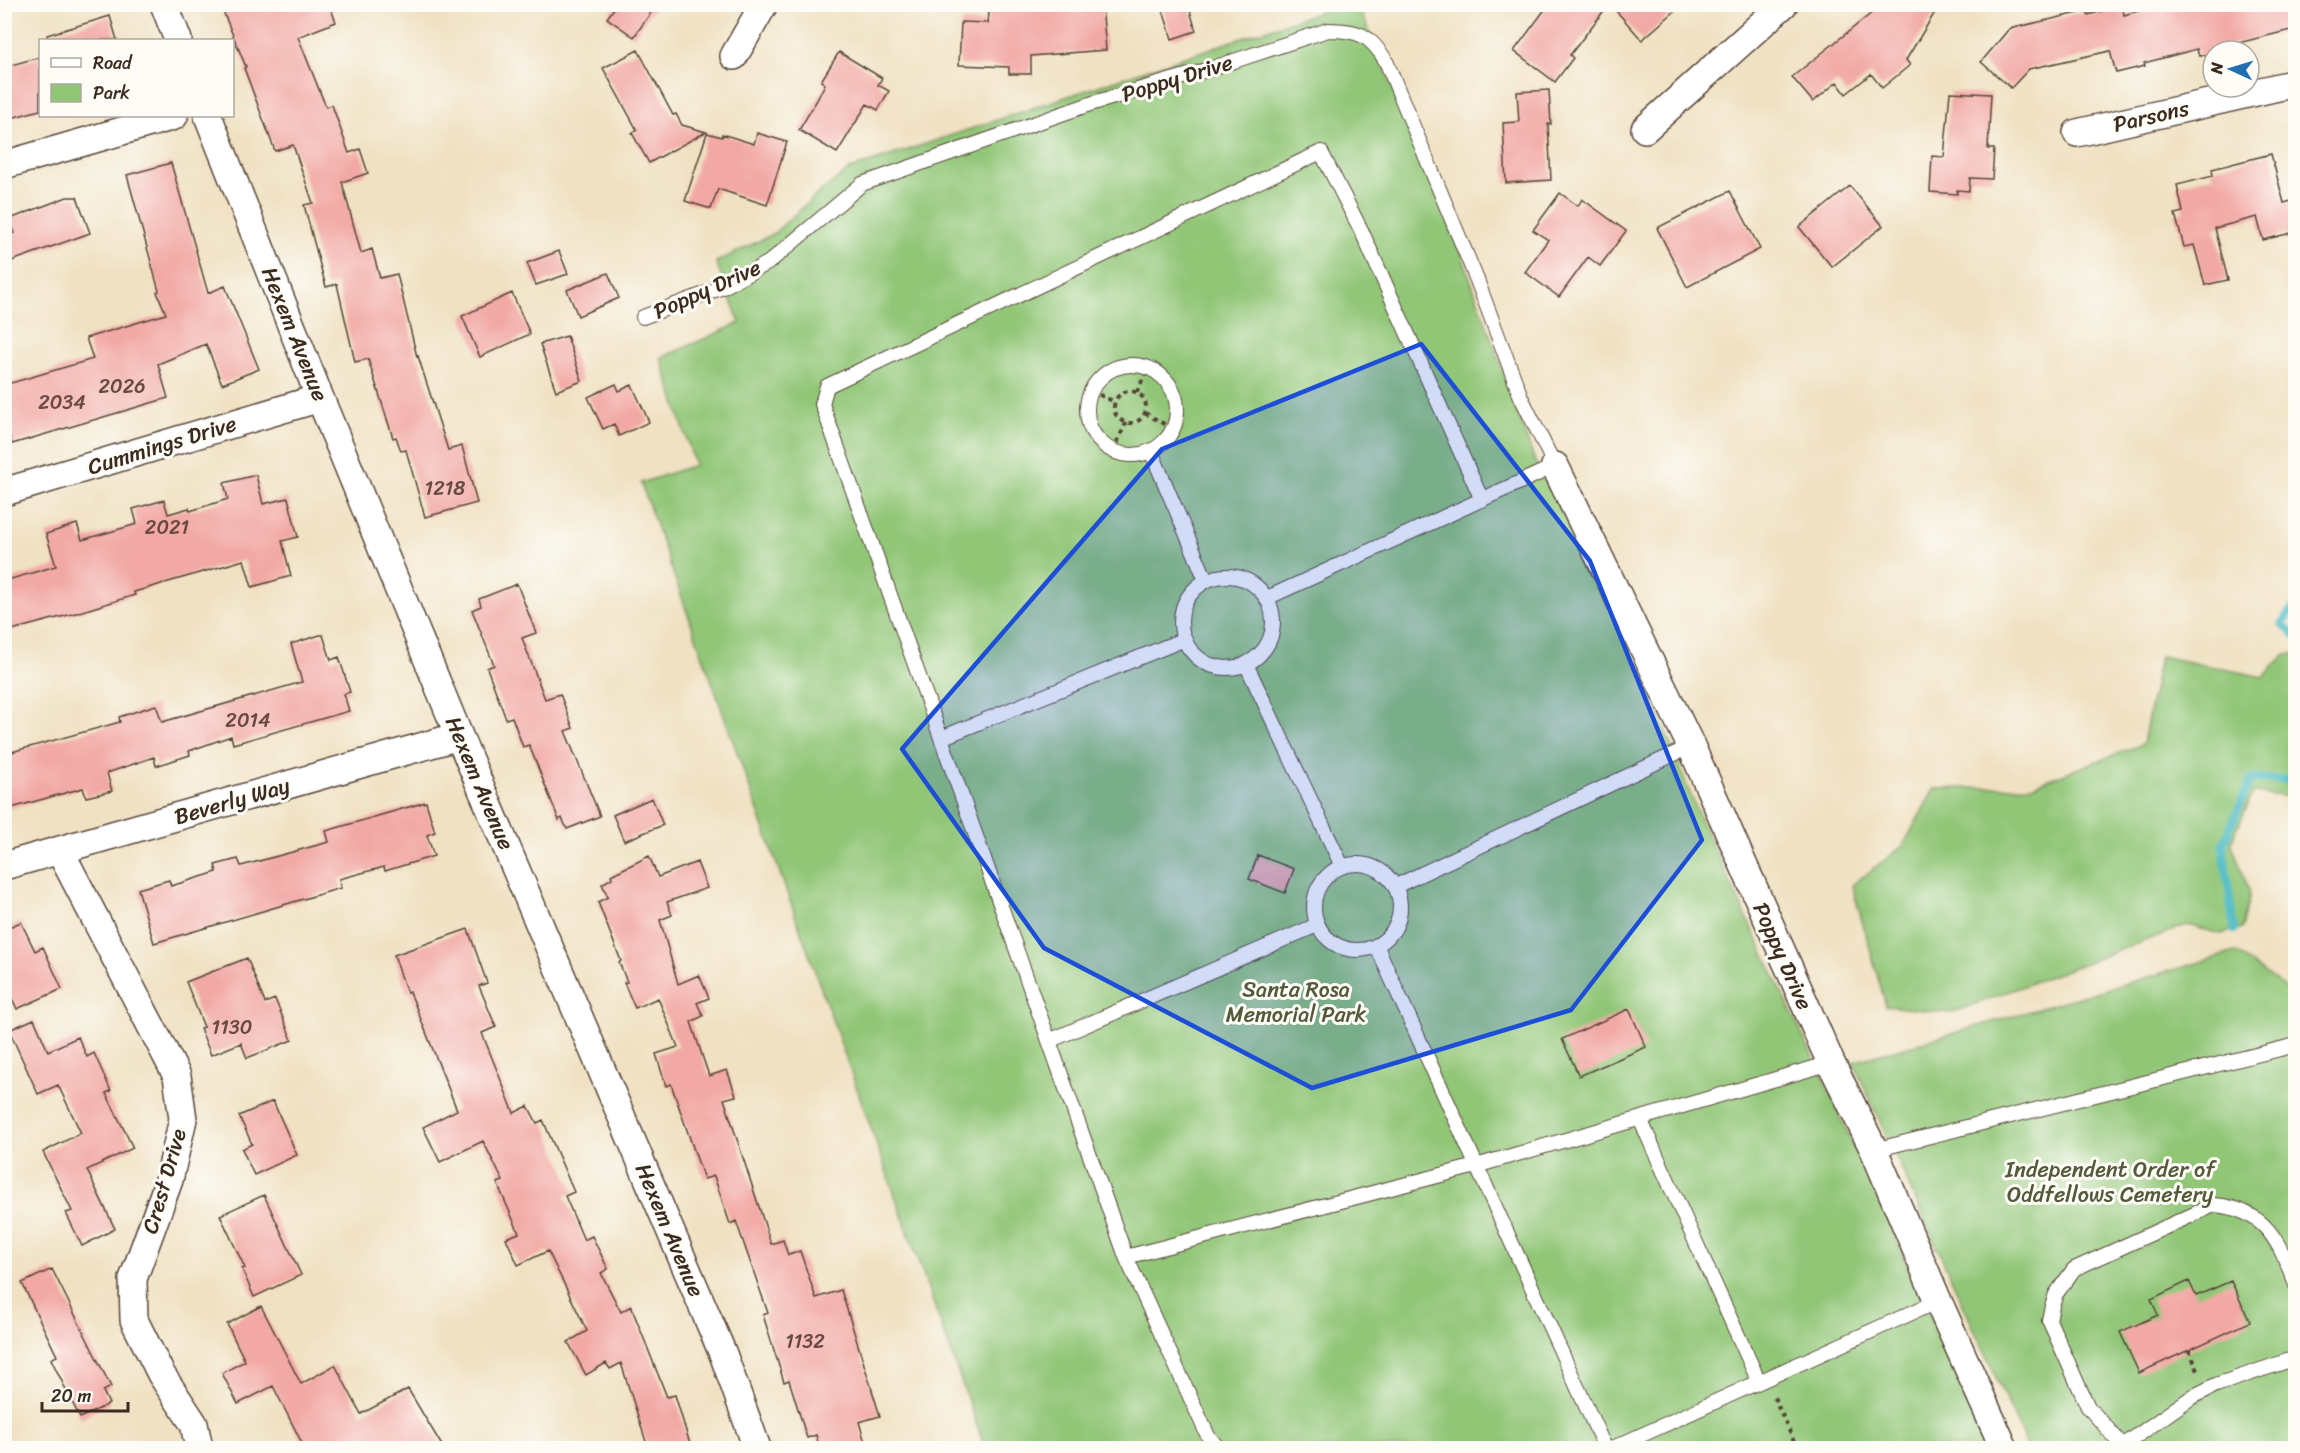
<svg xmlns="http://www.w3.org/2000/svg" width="2300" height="1453" viewBox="0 0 2300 1453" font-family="Sriracha,sans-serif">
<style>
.green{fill:#91c677;stroke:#66784a;stroke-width:1.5}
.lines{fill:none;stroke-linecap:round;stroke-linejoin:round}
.stream{stroke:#4dbbc4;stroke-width:8}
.building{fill:#f2a9a5}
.lane-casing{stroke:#564537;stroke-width:16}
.street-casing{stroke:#564537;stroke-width:30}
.path{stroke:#564537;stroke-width:4;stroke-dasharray:4.5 4.5;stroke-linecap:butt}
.lane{stroke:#fff;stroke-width:14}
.street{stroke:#fff;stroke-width:27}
.marked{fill:#1d4ed8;fill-opacity:0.2;stroke:#1d4ed8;stroke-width:4.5;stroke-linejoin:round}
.labels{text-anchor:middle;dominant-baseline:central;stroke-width:6;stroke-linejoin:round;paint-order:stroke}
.number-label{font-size:20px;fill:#694a40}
.street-label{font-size:22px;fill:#3b2a1e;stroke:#fdfcf7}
.park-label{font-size:22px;fill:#555939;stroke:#fdfcf7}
</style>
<rect width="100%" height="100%" fill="#fdfcf7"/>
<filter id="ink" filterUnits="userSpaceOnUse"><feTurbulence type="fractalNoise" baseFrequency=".0167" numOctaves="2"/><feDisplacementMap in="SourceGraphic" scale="12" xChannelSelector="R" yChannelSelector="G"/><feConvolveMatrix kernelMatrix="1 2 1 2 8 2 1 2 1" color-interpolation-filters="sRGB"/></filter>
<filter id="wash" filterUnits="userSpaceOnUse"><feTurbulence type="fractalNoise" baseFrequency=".008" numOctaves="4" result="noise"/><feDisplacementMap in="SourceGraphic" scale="24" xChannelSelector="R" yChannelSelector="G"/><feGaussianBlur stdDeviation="1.35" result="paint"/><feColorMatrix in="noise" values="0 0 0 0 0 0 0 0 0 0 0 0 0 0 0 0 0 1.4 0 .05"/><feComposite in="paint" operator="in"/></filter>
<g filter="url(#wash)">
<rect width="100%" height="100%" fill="#f0e1c2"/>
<path class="green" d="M 1340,5 L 1358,5 L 1458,244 L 1534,459 L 1559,501 L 1650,693 L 1702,823 L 1828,1089 L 1935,1326 L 1988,1448 L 985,1448 L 641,483 L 695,465 L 661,358 L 740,323 L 716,262 L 773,234 L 822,190 L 851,169 Z
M 2295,653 L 2295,797 L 2253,793 L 2231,842 L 2250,893 L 2242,928 L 2221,934 L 2187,925 L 1951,1013 L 1886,1006 L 1852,885 L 1903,846 L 1934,789 L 2031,786 L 2143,744 L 2160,656 L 2263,677 L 2284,656 Z
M 2235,952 L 2295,995 L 2295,1448 L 2028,1448 L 1853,1062 Z"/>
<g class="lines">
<path class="stream" d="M 2296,604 L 2282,624 L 2296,636
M 2234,930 L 2223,845 L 2251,779 L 2296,780"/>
</g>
<g id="blocks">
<path class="building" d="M 220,4 L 329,4 L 336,22 L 298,37 L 326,107 L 332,105 L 349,153 L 360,149 L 368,173 L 342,182 L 361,253 L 372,249 L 380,278 L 397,274 L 417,357 L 418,356 L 448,450 L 462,446 L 477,503 L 425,517 L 406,450 L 401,451 L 396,437 L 393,438 L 368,359 L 355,362 L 337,284 L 326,287 L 304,205 L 313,203 L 293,145 L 275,151 L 244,68 L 246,67 Z
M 617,4 L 657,4 L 634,37 L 607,18 Z
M 1004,4 L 1102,4 L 1106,50 L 1031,56 L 1031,74 L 1009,74 L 1009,67 L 959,65 L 961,22 L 988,23 L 989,11 L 1004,11 Z
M 1161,4 L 1188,4 L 1196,31 L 1172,39 Z
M 1549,4 L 1609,4 L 1570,55 L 1573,58 L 1555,82 L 1514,51 Z
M 1610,4 L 1683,4 L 1642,40 Z
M 1883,4 L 1940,4 L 1906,60 L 1910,65 L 1882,88 L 1871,74 L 1846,94 L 1837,82 L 1813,102 L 1792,77 Z
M 2162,4 L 2295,4 L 2295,29 L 2222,47 L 2222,51 L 2213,51 L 2213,53 L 2199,56 L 2197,49 L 2144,63 L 2145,66 L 2116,73 L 2110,51 L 2029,69 L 2011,88 L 1981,62 L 2009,29 L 2087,11 L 2088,15 L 2122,5 L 2124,15 Z
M 110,16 L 117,40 L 48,40 L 47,35 Z
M 638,50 L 673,115 L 676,114 L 682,125 L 706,132 L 649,163 L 632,133 L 637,130 L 603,68 Z
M 839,52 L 882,78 L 878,85 L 889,91 L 878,110 L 867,104 L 837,153 L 799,130 L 817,100 L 825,84 L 821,81 Z
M 40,57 L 40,110 L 4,120 L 4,67 Z
M 1549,90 L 1551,124 L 1548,124 L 1551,180 L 1506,183 L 1503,123 L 1519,122 L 1517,92 Z
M 1950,92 L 1991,94 L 1988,149 L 1994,149 L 1992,179 L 1970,178 L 1969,191 L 1957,190 L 1957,194 L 1930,192 L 1932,156 L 1944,157 Z
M 707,133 L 722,137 L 722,134 L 754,144 L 757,133 L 787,142 L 767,205 L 718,189 L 711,209 L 685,201 Z
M 2271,154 L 2284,203 L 2295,200 L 2295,232 L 2263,240 L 2257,217 L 2215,228 L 2228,280 L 2205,285 L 2194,245 L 2184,247 L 2175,214 L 2183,212 L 2177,185 L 2213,176 L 2212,169 Z
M 171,163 L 208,293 L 225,286 L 259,369 L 222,384 L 206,344 L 158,364 L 168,398 L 12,444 L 4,417 L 4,385 L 93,359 L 86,338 L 166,314 L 157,292 L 159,291 L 127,175 Z
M 1850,186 L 1883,226 L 1832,267 L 1799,227 Z
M 1730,191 L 1760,249 L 1687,287 L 1657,228 Z
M 1560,193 L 1578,206 L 1582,199 L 1626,231 L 1600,266 L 1588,257 L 1559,297 L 1525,272 L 1548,240 L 1533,230 Z
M 67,197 L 77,197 L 90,233 L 9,262 L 4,249 L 4,236 L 15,233 L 10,219 Z
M 559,251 L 568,274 L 536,285 L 527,263 Z
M 608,273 L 619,298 L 578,316 L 567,290 Z
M 512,293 L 530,334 L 480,357 L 462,316 Z
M 567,336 L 582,381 L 556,391 L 540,344 Z
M 616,384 L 619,391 L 632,385 L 649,422 L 619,436 L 614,424 L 603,429 L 588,397 Z
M 256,475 L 263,504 L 288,498 L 298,537 L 282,541 L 291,576 L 252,587 L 244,560 L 134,592 L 135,595 L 76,613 L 4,632 L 4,581 L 56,566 L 46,534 L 77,524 L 82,540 L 137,524 L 133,509 L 164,500 L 168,514 L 189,508 L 190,511 L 228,499 L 224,483 Z
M 517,584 L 536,633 L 522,638 L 545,699 L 560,694 L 573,728 L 565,731 L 600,816 L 567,829 L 562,818 L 559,820 L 529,745 L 523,747 L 512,717 L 506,719 L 487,668 L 494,665 L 472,610 L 481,606 L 479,599 Z
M 320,635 L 323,635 L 331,660 L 339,657 L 350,692 L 344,694 L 349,711 L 233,744 L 231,736 L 189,751 L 190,755 L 156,766 L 154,757 L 107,773 L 112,791 L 86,797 L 83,788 L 4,810 L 4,754 L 120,722 L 119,717 L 156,705 L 162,722 L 302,682 L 291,644 Z
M 652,798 L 663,825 L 624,841 L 613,815 Z
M 426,802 L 435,832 L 427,835 L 434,856 L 385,871 L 384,867 L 339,879 L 341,888 L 154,943 L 138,889 L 169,880 L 171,886 L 217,872 L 215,865 L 238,859 L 241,866 L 329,842 L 326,831 Z
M 1258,855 L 1294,869 L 1285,893 L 1249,879 Z
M 649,856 L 658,877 L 697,862 L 707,888 L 667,902 L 672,915 L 660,920 L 678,984 L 699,975 L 709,998 L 697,1003 L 703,1016 L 691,1022 L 709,1076 L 727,1070 L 736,1096 L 724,1099 L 771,1244 L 783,1240 L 788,1255 L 800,1251 L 816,1298 L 841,1290 L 880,1416 L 859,1422 L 867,1449 L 820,1449 L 816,1435 L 807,1438 L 789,1380 L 784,1382 L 763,1315 L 768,1313 L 736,1221 L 730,1224 L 714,1176 L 704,1179 L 671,1084 L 666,1086 L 656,1054 L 678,1047 L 658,998 L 635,1008 L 624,983 L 627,982 L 619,962 L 621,961 L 598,902 L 608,897 L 602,884 L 612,878 L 611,875 Z
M 21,922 L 35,951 L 43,947 L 62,989 L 17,1009 L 4,981 L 4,929 Z
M 468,929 L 487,983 L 479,986 L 496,1027 L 482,1033 L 514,1113 L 528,1106 L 537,1123 L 543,1120 L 574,1192 L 565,1196 L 584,1240 L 592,1236 L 608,1269 L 601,1273 L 621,1312 L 631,1306 L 667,1397 L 675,1395 L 690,1444 L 676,1449 L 659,1449 L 657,1443 L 647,1445 L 621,1363 L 610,1369 L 606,1363 L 586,1375 L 568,1342 L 587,1331 L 548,1251 L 518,1265 L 506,1238 L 519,1233 L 497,1183 L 503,1181 L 483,1141 L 440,1162 L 423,1127 L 457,1110 L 410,992 L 407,993 L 394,955 Z
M 247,958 L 265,1003 L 275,999 L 292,1040 L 247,1058 L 241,1043 L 211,1055 L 200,1028 L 204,1027 L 186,982 Z
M 1629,1009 L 1646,1047 L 1579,1076 L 1562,1039 Z
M 34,1019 L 48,1051 L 78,1037 L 87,1057 L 94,1053 L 111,1091 L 106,1093 L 133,1148 L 87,1170 L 115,1229 L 82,1246 L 66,1213 L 72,1211 L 43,1152 L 81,1133 L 58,1085 L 38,1094 L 9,1030 Z
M 273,1101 L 297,1155 L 254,1175 L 242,1149 L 252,1144 L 239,1116 Z
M 264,1195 L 301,1275 L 254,1297 L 242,1269 L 245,1268 L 220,1215 Z
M 52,1269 L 111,1387 L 103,1391 L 109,1404 L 80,1418 L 51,1359 L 57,1356 L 22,1283 Z
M 2189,1281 L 2196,1296 L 2231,1281 L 2250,1322 L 2139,1373 L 2120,1332 L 2158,1315 L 2151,1299 Z
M 261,1306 L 301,1384 L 335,1365 L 361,1414 L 408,1389 L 444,1449 L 305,1449 L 273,1386 L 238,1404 L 222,1373 L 245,1361 L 227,1324 Z"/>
</g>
</g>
<g filter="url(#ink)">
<use href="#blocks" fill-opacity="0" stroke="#564537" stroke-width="1.5"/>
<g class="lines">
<g class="lane-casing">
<path id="lane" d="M 643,317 L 723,287 L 768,263 L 862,184 L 1090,104 L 1210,69 L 1328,30 C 1359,30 1370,35 1386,61 L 1477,280 L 1521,397 L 1555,466 L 1267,598
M1087 410a45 45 0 1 1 90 0a45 45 0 1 1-90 0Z
M 1151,451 L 1206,580
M1181 622a46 46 0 1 1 92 0a46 46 0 1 1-92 0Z
M 1246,664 L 1342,866
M 941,738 L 1185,639
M1314 907a43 43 0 1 1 86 0a43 43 0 1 1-86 0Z
M 1396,886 L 1691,746
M 1377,947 L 1605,1448
M 1049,1041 L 1317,925
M 1640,1119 L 1759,1382
M 1874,1150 L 2296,1045
M 1126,1257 L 1476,1166 L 1831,1063
M 2124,1445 L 2192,1397 L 2216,1385 L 2296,1358
M 1218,1448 L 1208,1436 L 1126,1257 L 822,404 L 827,386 L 1321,152 L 1362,232 L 1482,500
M 1613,1448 L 1938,1301
M 2125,1448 L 2088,1407 L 2049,1320 L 2052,1306 L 2056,1294 L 2074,1269 L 2214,1205 C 2266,1209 2279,1242 2296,1285"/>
</g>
<g class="street-casing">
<path id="street" d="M 164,4 L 178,40
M 734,56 L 764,4
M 208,116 L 320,398 L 459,736 L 723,1354 L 757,1448
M 1645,129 L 1784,4
M 2077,133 L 2296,83
M 4,165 L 174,116
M 1555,466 L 1691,746 L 1831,1063 L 1874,1150 L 1938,1301 L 2004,1448
M 4,492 L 320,398
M 60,851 L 177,1076 L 183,1119 L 169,1180 L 133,1279 L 134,1320 L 161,1374 L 194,1424 L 199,1448
M 4,866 L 459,736"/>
</g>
<path class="path" d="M1114 407a16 16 0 1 1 32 0a16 16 0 1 1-32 0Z
M 1091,391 L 1115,402
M 1137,392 L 1148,368
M 1145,413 L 1173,429
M 1113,451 L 1126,423
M 2189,1350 L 2199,1373
M 1774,1397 L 1797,1448"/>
<use href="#lane" class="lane"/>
<use href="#street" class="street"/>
</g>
</g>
<path class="marked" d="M 1421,344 L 1590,561 L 1702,840 L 1571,1010 L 1312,1088 L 1044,948 L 902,749 L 1162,449 Z"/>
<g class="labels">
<g class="number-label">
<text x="122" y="386">2026</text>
<text x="62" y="402">2034</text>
<text x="445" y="488">1218</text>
<text x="167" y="527">2021</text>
<text x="248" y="720">2014</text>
<text x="232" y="1027">1130</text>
<text x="805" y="1341">1132</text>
</g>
<g class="street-label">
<text transform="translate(1177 78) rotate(-17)">Poppy Drive</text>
<text transform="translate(2151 116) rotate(-13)">Parsons</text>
<text transform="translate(707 289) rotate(-24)">Poppy Drive</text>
<text transform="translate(295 334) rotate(68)">Hexem Avenue</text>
<text transform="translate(162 445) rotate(-17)">Cummings Drive</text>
<text transform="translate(480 783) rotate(67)">Hexem Avenue</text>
<text transform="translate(232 801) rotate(-16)">Beverly Way</text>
<text transform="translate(1783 956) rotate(66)">Poppy Drive</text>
<text transform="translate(164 1181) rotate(-74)">Crest Drive</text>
<text transform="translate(670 1230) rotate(67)">Hexem Avenue</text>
</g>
<g class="park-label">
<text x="1296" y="989">Santa Rosa<tspan x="1296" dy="25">Memorial Park</tspan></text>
<text x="2110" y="1169">Independent Order of<tspan x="2110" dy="25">Oddfellows Cemetery</tspan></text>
</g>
</g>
<rect width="2300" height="1453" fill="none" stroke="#fdfcf7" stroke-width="24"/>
<rect x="39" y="39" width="195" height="78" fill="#fdfcf7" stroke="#afa8a0" stroke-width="1.5"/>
<rect x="51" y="58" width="30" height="9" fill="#ffffff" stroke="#afa8a0" stroke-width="1.5"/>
<text x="93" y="69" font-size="18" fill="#3b2a1e">Road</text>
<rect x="51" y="84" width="30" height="18" fill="#91c677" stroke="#afa8a0" stroke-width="1.5"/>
<text x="93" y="99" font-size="18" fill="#3b2a1e">Park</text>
<g transform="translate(2231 69) rotate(274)"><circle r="28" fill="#fdfcf7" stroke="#afa8a0" stroke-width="1.5"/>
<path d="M0-4.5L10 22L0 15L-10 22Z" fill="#1f6fb2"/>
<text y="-9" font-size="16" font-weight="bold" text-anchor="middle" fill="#3b2a1e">N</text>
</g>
<path d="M42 1402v9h86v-9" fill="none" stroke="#3b2a1e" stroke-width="3"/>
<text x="51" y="1402" font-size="18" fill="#3b2a1e" stroke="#fdfcf7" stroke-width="4.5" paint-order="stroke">20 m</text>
</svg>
